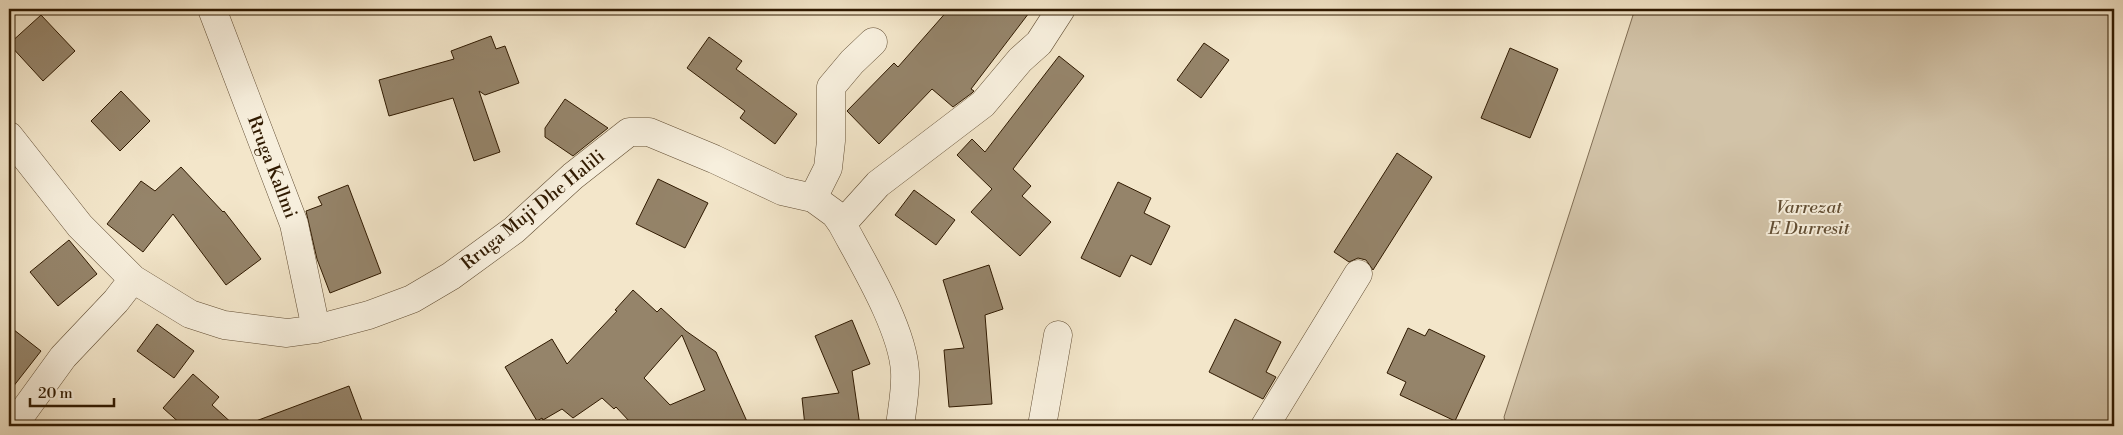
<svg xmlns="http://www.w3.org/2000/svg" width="2123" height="435" viewBox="0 0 2123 435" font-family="'Libre Bodoni',serif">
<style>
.green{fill:#d2c3a8;stroke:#816e54}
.building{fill:#95846a;stroke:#301a01;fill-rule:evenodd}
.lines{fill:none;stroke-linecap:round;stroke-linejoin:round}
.street-casing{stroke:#614d33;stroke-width:29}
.street{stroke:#f7efdd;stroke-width:28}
.labels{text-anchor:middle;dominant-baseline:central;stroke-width:4;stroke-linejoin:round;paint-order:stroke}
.street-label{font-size:18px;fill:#301a01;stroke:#f7efdd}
.park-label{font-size:18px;font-style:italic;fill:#614d33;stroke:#f7efdd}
</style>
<rect width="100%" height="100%" fill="#f3e6ca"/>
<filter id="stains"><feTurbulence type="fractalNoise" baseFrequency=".004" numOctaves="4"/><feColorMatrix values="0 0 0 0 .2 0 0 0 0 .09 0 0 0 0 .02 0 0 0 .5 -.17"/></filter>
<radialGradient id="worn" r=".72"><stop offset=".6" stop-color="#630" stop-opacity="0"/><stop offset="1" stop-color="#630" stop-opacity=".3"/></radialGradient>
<path class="green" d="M 1635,9 L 2114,9 L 2114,426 L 1506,426 L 1504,417 Z"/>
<path class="building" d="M 949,9 L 1032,9 L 971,89 L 974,91 L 972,93 L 953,107 L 932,89 L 879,144 L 847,111 L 894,63 L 898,67 Z
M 41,15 L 75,51 L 43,81 L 9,44 Z
M 491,36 L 496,49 L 505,46 L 519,83 L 485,95 L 479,91 L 500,152 L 474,161 L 453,98 L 389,116 L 379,80 L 454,59 L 451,51 Z
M 709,37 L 742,61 L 736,69 L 797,114 L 775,144 L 740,118 L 745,111 L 687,68 Z
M 1204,43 L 1229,60 L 1201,98 L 1177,80 Z
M 1510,48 L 1558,69 L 1530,138 L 1481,118 Z
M 1059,56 L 1084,76 L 1013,169 L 1031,186 L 1022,196 L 1051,222 L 1020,256 L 971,212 L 992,189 L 957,155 L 972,139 L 985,152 Z
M 121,91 L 150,121 L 120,151 L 91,121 Z
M 565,99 L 608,128 L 573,156 L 545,137 L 545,128 Z
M 1397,153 L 1432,177 L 1373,270 L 1366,260 L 1358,258 L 1349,262 L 1334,252 Z
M 181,167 L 223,212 L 224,211 L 261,259 L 226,285 L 173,214 L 143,252 L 107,224 L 141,181 L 155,191 Z
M 658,179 L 708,203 L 685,248 L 636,224 Z
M 1118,182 L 1151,198 L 1144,213 L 1170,226 L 1151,265 L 1131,255 L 1120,277 L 1081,258 Z
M 348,185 L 381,273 L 330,293 L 317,259 L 306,211 L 322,205 L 318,197 Z
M 914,190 L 955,220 L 936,245 L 895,215 Z
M 69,240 L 97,274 L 58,306 L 30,272 Z
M 989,265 L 1003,309 L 985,315 L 992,404 L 949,407 L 944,350 L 964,348 L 943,280 Z
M 633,290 L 657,312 L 661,308 L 686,331 L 716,352 L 749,426 L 619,426 L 630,422 L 616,407 L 614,409 L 602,398 L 573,418 L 562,409 L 543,420 L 542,418 L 537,421 L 505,367 L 552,339 L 567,364 L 617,311 L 615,310 ZM 682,335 L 705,390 L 670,405 L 644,378 Z
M 1235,319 L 1281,342 L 1266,372 L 1276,377 L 1263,399 L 1209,372 Z
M 852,320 L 870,364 L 852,371 L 860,426 L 805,426 L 802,398 L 839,393 L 815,336 Z
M 157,324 L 194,351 L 174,378 L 137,351 Z
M 9,326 L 41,351 L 9,392 Z
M 1408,328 L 1425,336 L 1429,329 L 1485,356 L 1455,421 L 1400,395 L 1406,382 L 1387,373 Z
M 193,374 L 219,397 L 212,405 L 235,426 L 183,426 L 163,408 Z
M 349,386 L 364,426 L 249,426 L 248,424 Z"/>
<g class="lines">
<g class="street-casing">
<path id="street" d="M 212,9 L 294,224 L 316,329
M 9,136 L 80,226 L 133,279 L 190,314 L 224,325 L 287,333 L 316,329 L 369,315 L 412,299 L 451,276 L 514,230 L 573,176 L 629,132 L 649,132 L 714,159 L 782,191 L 813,198 L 835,214 L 842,224 C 863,263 903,329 905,372 C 906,390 902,409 900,426
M 813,198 L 828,168 L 831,141 L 831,87 L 852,62 L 873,42
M 842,224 L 878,184 L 983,104 L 1020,60 L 1039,43 L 1061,9
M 13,426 L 63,357 L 116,301 L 133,279
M 1042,426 L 1058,335
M 1265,426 L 1358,274"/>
</g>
<use href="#street" class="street"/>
</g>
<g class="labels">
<g class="street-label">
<text transform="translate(272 167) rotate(69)">Rruga Kallmi</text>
<text transform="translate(533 210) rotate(-39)">Rruga Muji Dhe Halili</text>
</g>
<g class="park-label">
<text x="1809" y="207">Varrezat<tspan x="1809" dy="21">E Durresit</tspan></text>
</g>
</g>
<rect width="2123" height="435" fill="none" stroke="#f3e6ca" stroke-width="30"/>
<rect x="10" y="10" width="2103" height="415" fill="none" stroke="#301a01" stroke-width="2.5"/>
<rect x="15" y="15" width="2093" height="405" fill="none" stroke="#301a01"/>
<path d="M30 398v8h84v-8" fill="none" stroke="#301a01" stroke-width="2.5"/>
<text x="38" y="398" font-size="15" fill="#301a01" stroke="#f7efdd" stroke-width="4" paint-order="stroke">20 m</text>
<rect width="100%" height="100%" filter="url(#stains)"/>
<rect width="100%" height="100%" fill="url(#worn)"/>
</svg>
